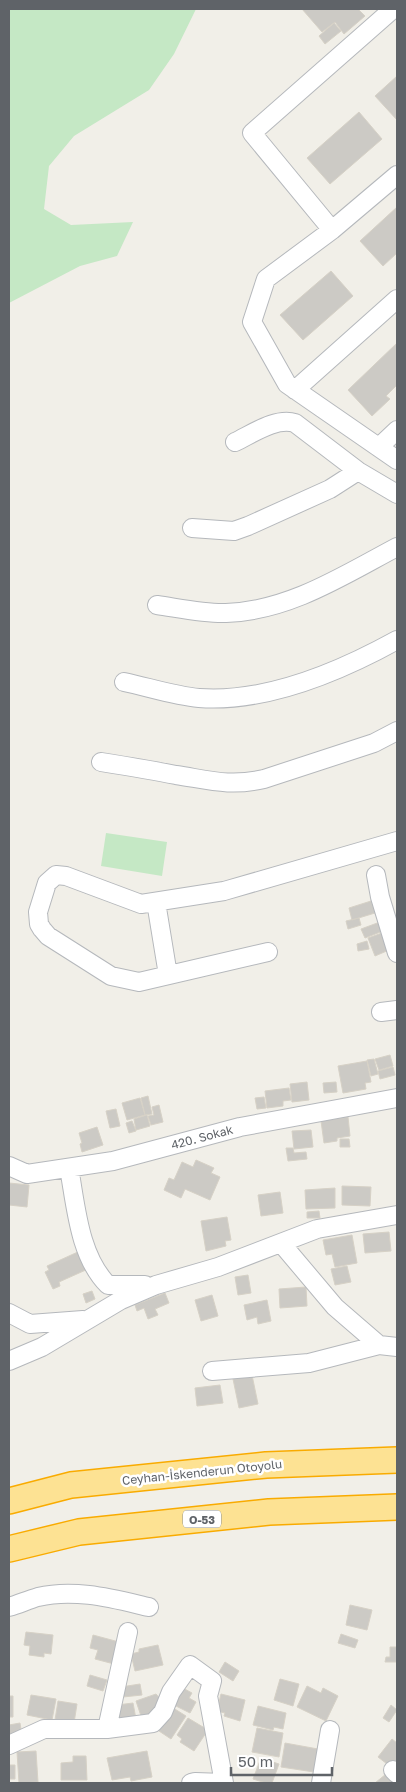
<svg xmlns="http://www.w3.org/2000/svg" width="406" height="1792" viewBox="0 0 406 1792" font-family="'Golos Text',sans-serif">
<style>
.green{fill:#c5e8c5}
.building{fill:#cccac5;stroke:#d6d1c6}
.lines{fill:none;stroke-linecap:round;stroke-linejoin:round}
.minor-casing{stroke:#b5b8bc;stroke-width:20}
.highway-casing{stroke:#f9ab00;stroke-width:28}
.minor{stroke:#fff;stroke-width:18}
.highway{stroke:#fde293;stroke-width:25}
.labels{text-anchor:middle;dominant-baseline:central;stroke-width:5;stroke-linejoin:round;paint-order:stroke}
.shield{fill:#fff;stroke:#8f9295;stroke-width:1}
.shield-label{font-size:11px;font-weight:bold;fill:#5f6368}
.street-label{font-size:12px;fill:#5f6368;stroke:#fff}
</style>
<rect width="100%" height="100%" fill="#f1efe8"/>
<path class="green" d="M 9,9 L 196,9 L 174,54 L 149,90 L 74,136 L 49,166 L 44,209 L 71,225 L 133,222 L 117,256 L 80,266 L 9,303 Z
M 106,833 L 167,842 L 162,876 L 101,866 Z"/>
<path class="building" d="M 302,9 L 358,9 L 365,16 L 344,34 L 335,22 L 322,32 Z
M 334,23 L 341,31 L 325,44 L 319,36 Z
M 397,76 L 397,120 L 375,96 Z
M 359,112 L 382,139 L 330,184 L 307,158 Z
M 397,207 L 397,253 L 383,266 L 360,241 Z
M 331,271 L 353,296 L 303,340 L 280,315 Z
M 397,343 L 397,385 L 386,396 L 390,399 L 372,416 L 348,390 Z
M 371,901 L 375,913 L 352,920 L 349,908 Z
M 359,918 L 361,925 L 348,929 L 346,921 Z
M 380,922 L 383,931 L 365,938 L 361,929 Z
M 382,933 L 389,950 L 375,956 L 368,938 Z
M 367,941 L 369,949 L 358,951 L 357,944 Z
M 390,1055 L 393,1066 L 379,1070 L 375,1059 Z
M 374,1059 L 378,1074 L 371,1076 L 367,1060 Z
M 367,1061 L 371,1082 L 365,1083 L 366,1089 L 343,1093 L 338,1066 Z
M 393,1067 L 395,1075 L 380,1079 L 378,1071 Z
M 307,1082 L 309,1100 L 292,1102 L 290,1084 Z
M 336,1082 L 337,1092 L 324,1093 L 323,1083 Z
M 289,1088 L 291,1100 L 283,1101 L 283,1106 L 267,1108 L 265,1091 Z
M 148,1096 L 152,1114 L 145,1115 L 141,1098 Z
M 264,1097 L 266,1108 L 257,1109 L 255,1098 Z
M 140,1098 L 145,1115 L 127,1120 L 122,1103 Z
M 159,1105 L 163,1122 L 151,1125 L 148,1116 L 154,1115 L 152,1107 Z
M 116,1109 L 120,1126 L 110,1128 L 106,1111 Z
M 147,1115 L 150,1126 L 136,1130 L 134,1119 Z
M 348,1117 L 350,1136 L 337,1138 L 337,1141 L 324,1143 L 321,1121 Z
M 132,1121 L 136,1131 L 129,1133 L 126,1123 Z
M 97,1127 L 103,1145 L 82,1152 L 80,1144 L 82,1143 L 79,1133 Z
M 311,1130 L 313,1147 L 294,1149 L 292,1131 Z
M 340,1139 L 349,1139 L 350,1147 L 340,1147 Z
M 286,1148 L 293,1148 L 294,1153 L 306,1152 L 307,1159 L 288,1161 Z
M 196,1160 L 214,1168 L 211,1173 L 220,1177 L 210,1200 L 185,1189 L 181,1198 L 164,1190 L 169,1178 L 174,1180 L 182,1162 L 193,1167 Z
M 9,1183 L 29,1185 L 27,1207 L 9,1205 Z
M 342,1186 L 371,1187 L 370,1206 L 342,1205 Z
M 335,1188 L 335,1208 L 306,1209 L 305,1190 Z
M 280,1192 L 283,1213 L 261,1216 L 258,1195 Z
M 319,1211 L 320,1218 L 307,1218 L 307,1212 Z
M 227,1217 L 231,1240 L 225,1241 L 226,1246 L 206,1251 L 201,1221 Z
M 389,1232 L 391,1251 L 365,1253 L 363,1234 Z
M 352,1235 L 357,1263 L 335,1267 L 332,1254 L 326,1255 L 323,1240 Z
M 80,1251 L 88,1269 L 59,1282 L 60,1286 L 53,1289 L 45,1272 L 49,1270 L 47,1266 Z
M 347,1266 L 351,1282 L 335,1285 L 331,1269 Z
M 248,1275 L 251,1293 L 238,1295 L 235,1277 Z
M 306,1287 L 307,1306 L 280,1308 L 279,1289 Z
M 92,1291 L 95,1299 L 86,1303 L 83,1294 Z
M 165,1293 L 169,1303 L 155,1309 L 158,1315 L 148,1319 L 144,1308 L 137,1311 L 135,1305 Z
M 212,1295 L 218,1316 L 201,1321 L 195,1300 Z
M 267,1300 L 271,1321 L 258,1324 L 257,1317 L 247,1320 L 244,1305 Z
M 252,1375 L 258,1404 L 239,1408 L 233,1379 Z
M 220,1385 L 223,1403 L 197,1406 L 195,1388 Z
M 350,1605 L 372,1610 L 367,1630 L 346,1625 Z
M 26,1632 L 53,1635 L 51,1654 L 44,1653 L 44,1657 L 29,1655 L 30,1646 L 24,1645 Z
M 341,1634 L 358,1640 L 355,1648 L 338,1643 Z
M 93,1635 L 119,1642 L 114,1664 L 95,1659 L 98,1650 L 90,1648 Z
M 158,1645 L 163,1665 L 135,1671 L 131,1654 L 139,1652 L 139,1649 Z
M 390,1647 L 397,1647 L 397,1662 L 385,1662 L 386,1657 L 390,1657 Z
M 225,1662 L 239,1671 L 233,1681 L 219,1672 Z
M 90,1675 L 107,1680 L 103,1691 L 87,1686 Z
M 280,1679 L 299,1684 L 293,1706 L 274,1700 Z
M 140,1684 L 142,1695 L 123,1697 L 121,1687 Z
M 307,1686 L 321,1693 L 323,1688 L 338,1696 L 326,1721 L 297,1707 Z
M 181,1687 L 192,1693 L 189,1698 L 196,1702 L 190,1713 L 172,1704 Z
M 156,1694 L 164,1703 L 154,1715 L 142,1719 L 136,1701 Z
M 221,1694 L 245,1700 L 240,1721 L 224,1716 L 225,1713 L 217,1711 Z
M 31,1695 L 56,1699 L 52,1720 L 27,1715 Z
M 9,1696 L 13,1696 L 13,1717 L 9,1717 Z
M 58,1701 L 77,1704 L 74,1723 L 55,1720 Z
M 133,1703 L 136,1719 L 119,1722 L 117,1705 Z
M 391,1705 L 397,1710 L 389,1722 L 383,1718 Z
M 170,1706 L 186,1716 L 171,1739 L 156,1729 Z
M 258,1706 L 286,1713 L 283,1729 L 274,1727 L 273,1730 L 253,1725 Z
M 188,1718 L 208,1730 L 194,1751 L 180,1742 L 182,1739 L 177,1735 Z
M 20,1723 L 22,1736 L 9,1738 L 9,1725 Z
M 257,1728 L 283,1733 L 279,1757 L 252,1752 Z
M 392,1739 L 397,1743 L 397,1767 L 391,1767 L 378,1757 Z
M 285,1743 L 318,1749 L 314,1772 L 281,1767 Z
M 36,1751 L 38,1782 L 19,1783 L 17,1752 Z
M 147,1751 L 152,1777 L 131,1781 L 130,1777 L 112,1780 L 107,1758 Z
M 73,1756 L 86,1756 L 87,1780 L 61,1780 L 61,1763 L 73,1762 Z
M 261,1758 L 279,1764 L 272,1783 L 266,1783 L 253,1779 Z
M 9,1765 L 15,1765 L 15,1779 L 9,1779 Z
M 386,1774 L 394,1783 L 375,1783 Z"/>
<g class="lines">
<g class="minor-casing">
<path id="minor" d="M 397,175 L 332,230 L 266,279 L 252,322 L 287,384 L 397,460
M 332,230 L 252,133 L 393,9
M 295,390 L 397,299
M 235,442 C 252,434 276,417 295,423 L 358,471 L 397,494
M 379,447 L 397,430
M 192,528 L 234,531 L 248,526 L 330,489 L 358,471
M 157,605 C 178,608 206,614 226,613 C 289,611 344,575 397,547
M 124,682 C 148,687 175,696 199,698 C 267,703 339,672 397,640
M 101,762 C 126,766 151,770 176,775 C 209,780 230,787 264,779 L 374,743 L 397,731
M 376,875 L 380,897 L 397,953
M 156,902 L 168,975
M 268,952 L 139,982 L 111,976 L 48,936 L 42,929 L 39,924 L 38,912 L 47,883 L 56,875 L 66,876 L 141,904 L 224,891 L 397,841
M 381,1012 L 397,1010
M 9,1166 L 27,1174 L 113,1161 L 240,1127 L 397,1098
M 69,1168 C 76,1206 79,1256 108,1285 L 145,1285
M 281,1243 L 335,1307 L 379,1345 L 397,1347
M 9,1313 L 30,1324 L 83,1320
M 9,1361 L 42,1347 L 121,1300 L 156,1285 L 218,1267 L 317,1229 L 397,1215
M 212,1371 L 309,1363 L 379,1345
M 9,1607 C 19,1604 28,1600 38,1597 C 75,1588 114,1599 149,1607
M 107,1729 L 128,1632
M 9,1745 L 44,1729 L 107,1729 L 153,1723 L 163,1712 L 171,1692 L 190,1665 L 212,1681 L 208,1696 L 224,1783
M 393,1770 L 397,1774
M 191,1783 L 195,1782 L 224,1783
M 321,1783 L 330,1730"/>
</g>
<g class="highway-casing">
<path id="highway" d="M 9,1501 L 71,1485 L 266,1465 L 397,1460
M 9,1549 L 79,1532 L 269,1512 L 397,1507"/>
</g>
<use href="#minor" class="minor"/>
<use href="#highway" class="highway"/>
</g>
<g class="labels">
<rect class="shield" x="183" y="1510.5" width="38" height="17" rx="4"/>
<g class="shield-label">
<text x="202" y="1519">O-53</text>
</g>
<g class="street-label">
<text transform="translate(202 1137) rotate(-15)">420. Sokak</text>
<text transform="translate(202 1472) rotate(-6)">Ceyhan-İskenderun Otoyolu</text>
</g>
</g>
<rect width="406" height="1792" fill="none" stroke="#5f6368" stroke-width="20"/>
<path d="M231 1767v8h101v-8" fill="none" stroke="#5f6368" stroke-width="2.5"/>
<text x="238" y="1767" font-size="15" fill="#5f6368" stroke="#ffffff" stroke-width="4" paint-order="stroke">50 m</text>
</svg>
